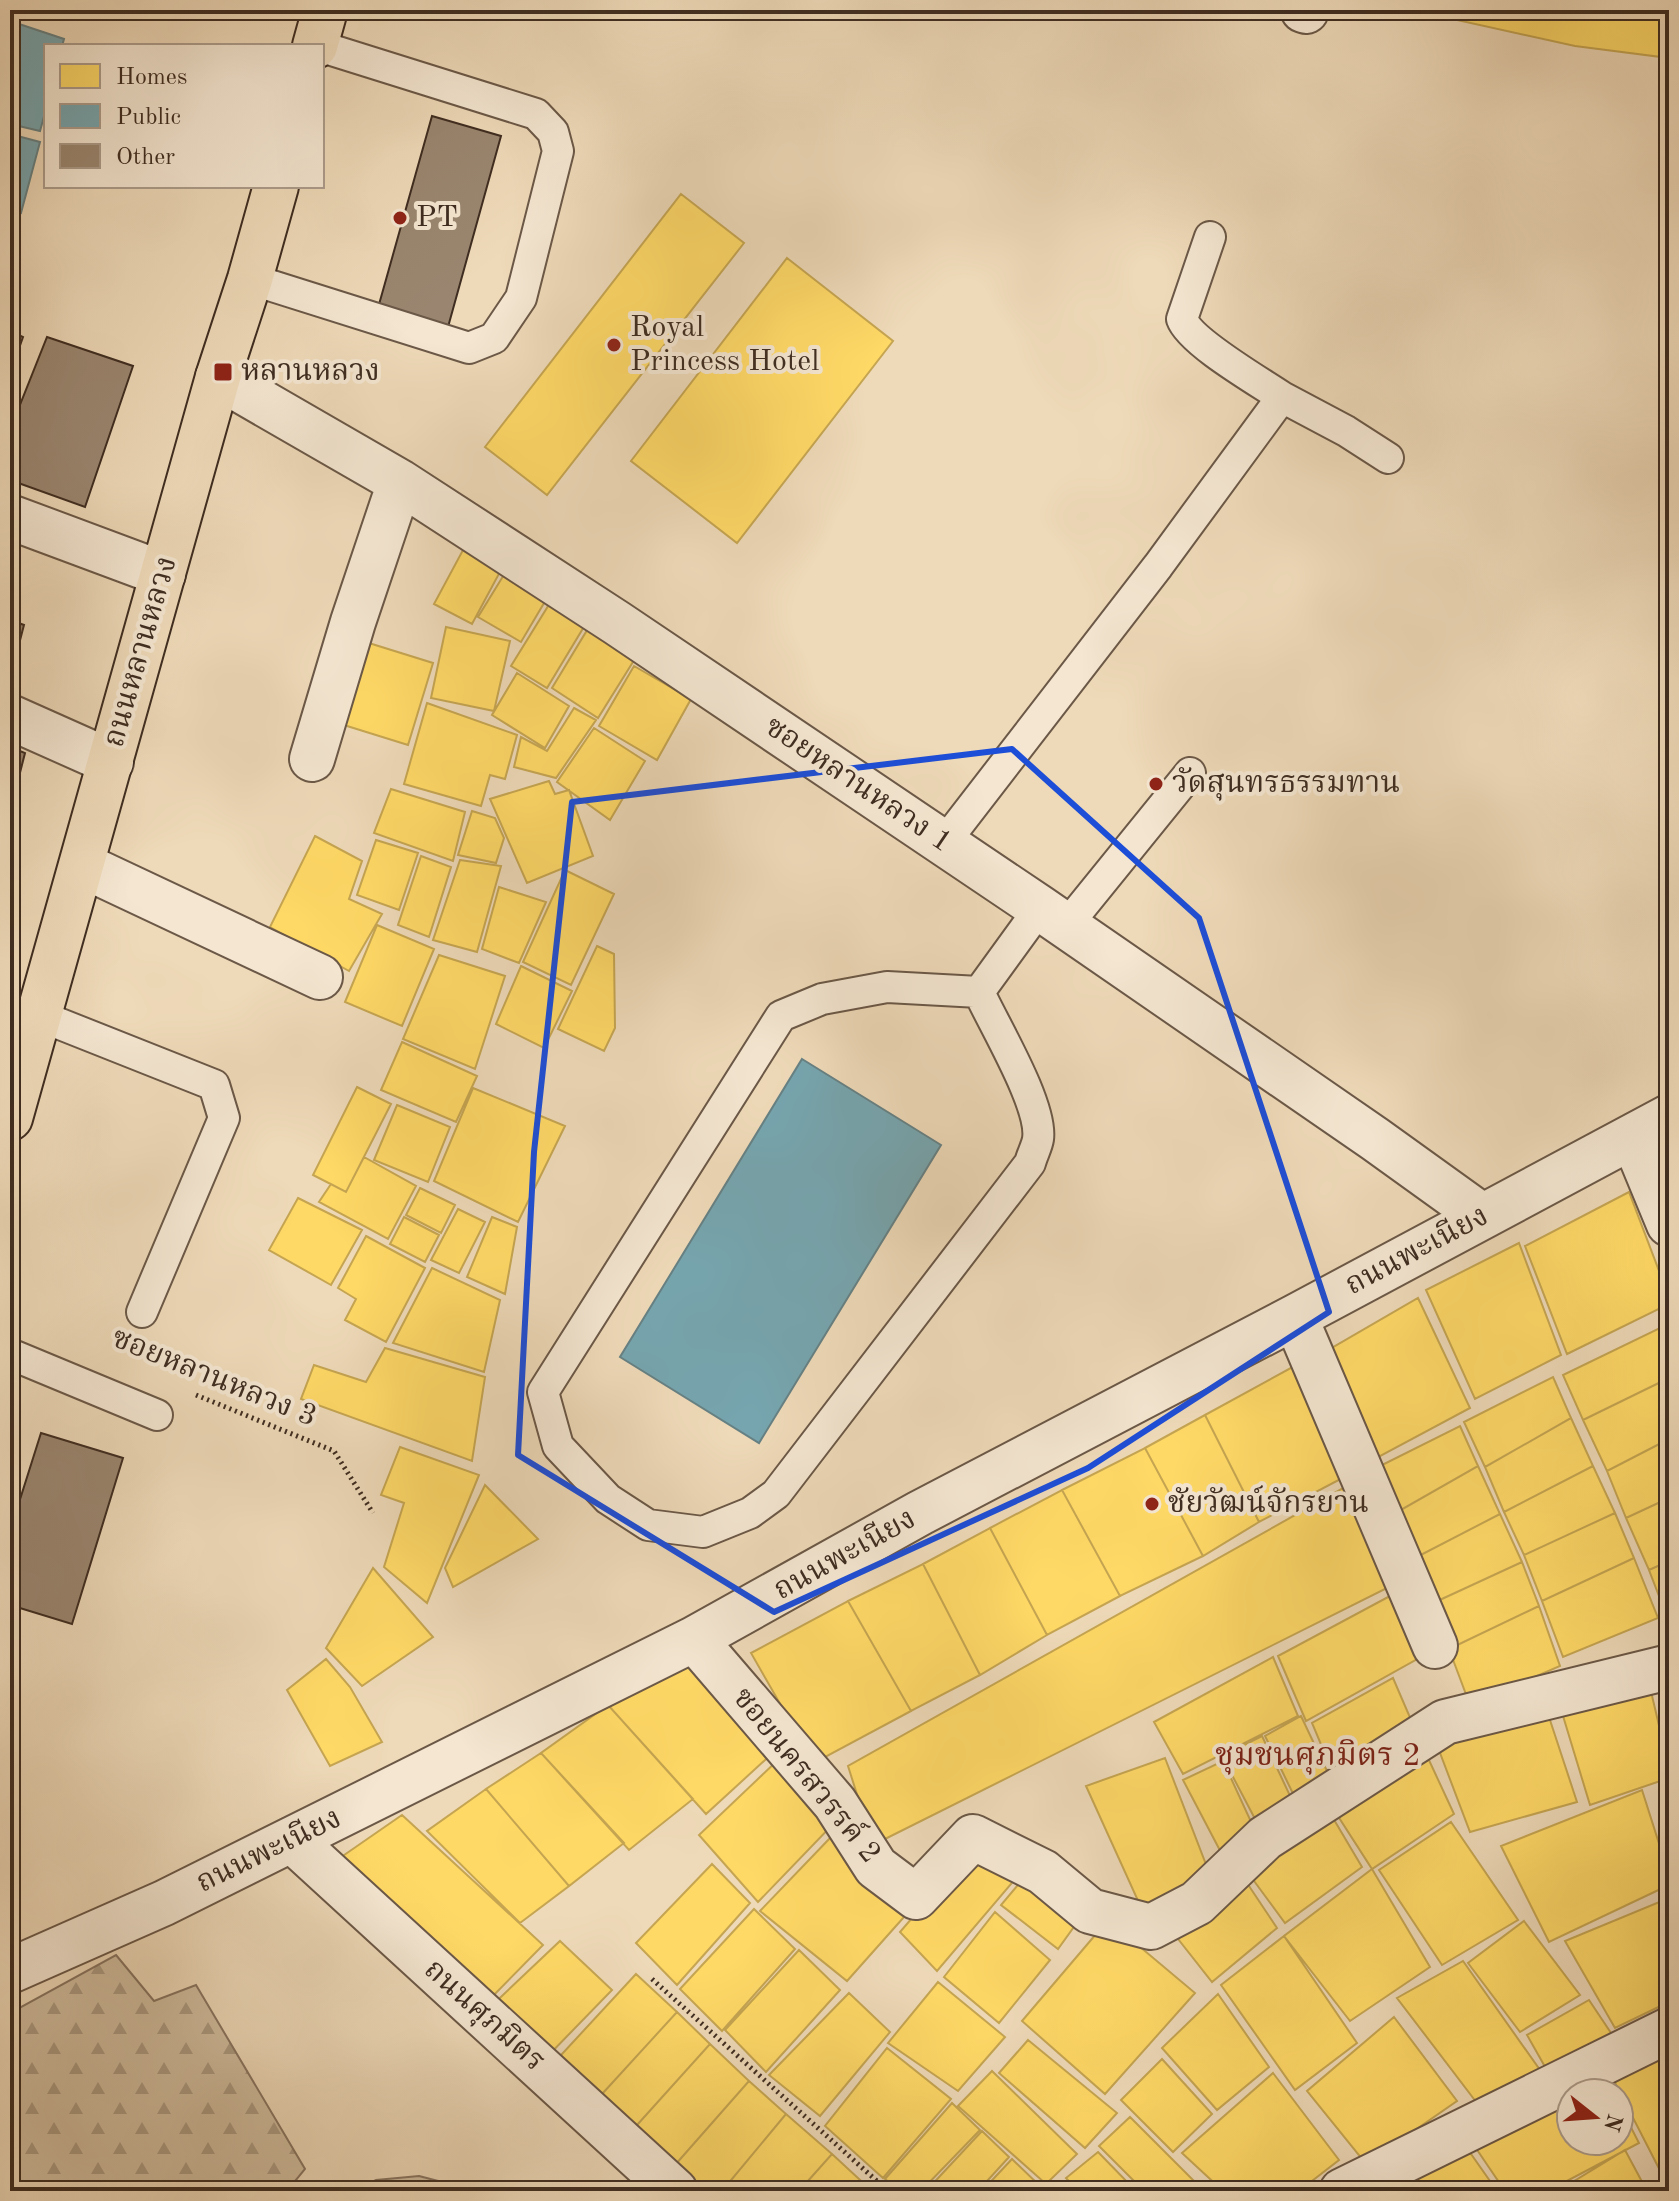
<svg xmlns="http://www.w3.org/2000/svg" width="1679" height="2201" viewBox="0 0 1679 2201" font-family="'Old Standard TT','Noto Serif Thai',serif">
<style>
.forest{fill:url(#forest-firs);stroke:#887460;stroke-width:2}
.homes{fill:#ffd966;stroke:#c5a551;stroke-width:2}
.public{fill:#76a5af;stroke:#668184;stroke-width:2}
.building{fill:#9a8670;stroke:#3f2d21;stroke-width:2}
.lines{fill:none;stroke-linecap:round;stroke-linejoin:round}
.service-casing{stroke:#6b5847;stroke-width:34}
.minor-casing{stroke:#6b5847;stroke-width:48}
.primary-casing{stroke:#3f2d21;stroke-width:48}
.path{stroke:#3f2d21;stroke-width:5;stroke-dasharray:2 4;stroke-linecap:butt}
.service{stroke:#f4e6d1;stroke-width:30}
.minor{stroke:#f4e6d1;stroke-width:44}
.primary{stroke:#eed9b8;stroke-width:44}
.marked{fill:none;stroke:#1d4ed8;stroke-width:6;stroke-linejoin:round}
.poi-dot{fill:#8f2418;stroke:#f4e6d1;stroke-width:3}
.labels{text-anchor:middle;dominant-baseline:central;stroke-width:8;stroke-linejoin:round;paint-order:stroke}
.poi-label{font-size:30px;fill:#3f2d21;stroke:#f4e6d1;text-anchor:start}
.street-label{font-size:30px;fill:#3f2d21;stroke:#f4e6d1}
.neighbourhood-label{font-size:32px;fill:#7a1f14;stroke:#f4e6d1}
</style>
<defs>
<pattern id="forest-firs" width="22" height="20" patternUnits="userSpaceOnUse" patternTransform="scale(2)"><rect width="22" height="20" fill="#d0bc9e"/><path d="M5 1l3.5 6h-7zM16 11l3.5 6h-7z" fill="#aa9980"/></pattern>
</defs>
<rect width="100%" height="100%" fill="#eed9b8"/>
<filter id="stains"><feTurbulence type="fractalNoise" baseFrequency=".0025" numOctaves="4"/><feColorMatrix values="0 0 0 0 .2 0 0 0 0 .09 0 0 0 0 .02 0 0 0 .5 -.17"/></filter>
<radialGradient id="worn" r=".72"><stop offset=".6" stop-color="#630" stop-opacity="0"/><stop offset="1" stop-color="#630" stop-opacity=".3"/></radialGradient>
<path class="forest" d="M 116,1955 L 154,2001 L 196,1985 L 305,2169 L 287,2191 L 38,2191 L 10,2181 L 10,2013 Z
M 419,2176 L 461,2187 L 467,2191 L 354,2191 L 376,2180 Z"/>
<path class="homes" d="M 1412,10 L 1669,10 L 1669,58 L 1575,46 Z
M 681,194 L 744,243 L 547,495 L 485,447 Z
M 787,258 L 893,341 L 737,543 L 631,461 Z
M 463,550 L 501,570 L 472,624 L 434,604 Z
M 505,573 L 547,598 L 521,642 L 478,617 Z
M 550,603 L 585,625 L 547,688 L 511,666 Z
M 446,627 L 510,641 L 494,711 L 431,698 Z
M 589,627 L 636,657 L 598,718 L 552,688 Z
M 356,639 L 433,663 L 408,745 L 331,721 Z
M 634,666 L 691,699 L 657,760 L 599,726 Z
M 517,673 L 569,706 L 545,748 L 492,715 Z
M 427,703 L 517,735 L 505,779 L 490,775 L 481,806 L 404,784 Z
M 574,708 L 596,720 L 556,778 L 514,767 L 521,737 L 547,751 Z
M 594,728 L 645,761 L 610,820 L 557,782 Z
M 549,781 L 555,794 L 569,790 L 593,856 L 527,883 L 490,799 Z
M 391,789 L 465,812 L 453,861 L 374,833 Z
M 472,811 L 495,818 L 504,838 L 496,863 L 458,855 Z
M 315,836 L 362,861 L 349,899 L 382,914 L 349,971 L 270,927 Z
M 376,840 L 418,853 L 399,910 L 357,895 Z
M 421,856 L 451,867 L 429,937 L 398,925 Z
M 460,860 L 501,866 L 477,952 L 433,940 Z
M 565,870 L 614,894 L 571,985 L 523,962 Z
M 499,887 L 546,902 L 519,963 L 482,949 Z
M 377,925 L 434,949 L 402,1026 L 345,1002 Z
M 597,946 L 614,954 L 615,1028 L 604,1051 L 558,1029 Z
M 439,955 L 505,976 L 475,1069 L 403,1039 Z
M 521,966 L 572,991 L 544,1048 L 496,1024 Z
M 402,1042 L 477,1076 L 456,1122 L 381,1090 Z
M 357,1087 L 391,1104 L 346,1192 L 313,1175 Z
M 473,1088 L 565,1126 L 518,1222 L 434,1181 Z
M 397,1105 L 450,1127 L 428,1182 L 374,1160 Z
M 364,1157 L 416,1186 L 388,1239 L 319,1202 L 331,1184 L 346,1192 Z
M 420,1188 L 455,1205 L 441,1233 L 406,1215 Z
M 1629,1192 L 1669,1297 L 1669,1304 L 1567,1354 L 1525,1246 Z
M 298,1198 L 362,1230 L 331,1285 L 269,1250 Z
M 458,1209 L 485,1222 L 459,1273 L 431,1260 Z
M 404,1217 L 439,1235 L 425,1262 L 390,1244 Z
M 492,1217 L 517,1227 L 505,1294 L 467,1277 Z
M 366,1236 L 425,1268 L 386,1342 L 345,1320 L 356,1299 L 338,1288 Z
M 1519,1243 L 1561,1355 L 1475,1399 L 1426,1290 Z
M 432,1268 L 500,1300 L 484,1372 L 393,1343 Z
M 1418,1298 L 1470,1408 L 1371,1461 L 1318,1356 Z
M 1664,1326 L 1669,1337 L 1669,1378 L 1583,1420 L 1563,1375 Z
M 385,1348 L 485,1377 L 472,1461 L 301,1399 L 314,1365 L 366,1382 Z
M 1300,1363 L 1352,1473 L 1259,1522 L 1205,1415 Z
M 1553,1377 L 1571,1418 L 1485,1467 L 1464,1422 Z
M 1669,1378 L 1669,1439 L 1607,1471 L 1583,1420 Z
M 1205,1415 L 1259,1522 L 1203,1556 L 1145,1448 Z
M 1571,1418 L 1593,1466 L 1504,1512 L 1485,1467 Z
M 1460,1426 L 1478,1466 L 1392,1515 L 1372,1470 Z
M 1669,1439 L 1669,1498 L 1626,1518 L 1607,1471 Z
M 400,1447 L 479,1475 L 427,1603 L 384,1567 L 404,1503 L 381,1495 Z
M 1145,1448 L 1203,1556 L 1120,1596 L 1062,1490 Z
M 1478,1466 L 1500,1514 L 1411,1560 L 1392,1515 Z
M 1593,1466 L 1615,1513 L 1524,1555 L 1504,1512 Z
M 1354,1482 L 1397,1583 L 873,1845 L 848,1766 Z
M 485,1485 L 538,1539 L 453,1587 L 445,1568 Z
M 1062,1490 L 1120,1596 L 1047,1635 L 990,1528 Z
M 1669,1498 L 1669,1561 L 1649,1570 L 1626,1518 Z
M 1615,1513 L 1634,1558 L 1542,1601 L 1524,1555 Z
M 1500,1514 L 1522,1562 L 1431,1604 L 1411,1560 Z
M 990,1528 L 1047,1635 L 980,1675 L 923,1564 Z
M 1634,1558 L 1658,1618 L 1563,1657 L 1542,1601 Z
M 1669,1561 L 1669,1622 L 1649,1570 Z
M 1522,1562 L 1539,1606 L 1449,1649 L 1431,1604 Z
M 923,1564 L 980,1675 L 911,1711 L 848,1601 Z
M 373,1568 L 433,1637 L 362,1686 L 326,1648 Z
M 1403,1589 L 1428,1653 L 1306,1721 L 1278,1656 Z
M 848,1601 L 911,1711 L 814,1763 L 751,1653 Z
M 1539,1606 L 1560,1666 L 1470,1705 L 1449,1649 Z
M 695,1653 L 776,1750 L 706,1814 L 608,1705 Z
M 1273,1657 L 1298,1716 L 1183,1774 L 1154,1722 Z
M 326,1659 L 350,1687 L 382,1742 L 330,1766 L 287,1690 Z
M 1393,1678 L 1418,1736 L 1338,1785 L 1312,1723 Z
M 1649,1683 L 1669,1768 L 1669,1778 L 1590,1805 L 1560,1706 Z
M 1669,1692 L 1669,1735 L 1660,1694 Z
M 608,1705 L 693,1799 L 629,1850 L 541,1753 Z
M 1547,1711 L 1577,1802 L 1470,1832 L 1437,1745 Z
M 1301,1716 L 1335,1788 L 1301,1810 L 1265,1736 Z
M 1262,1736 L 1299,1815 L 1264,1836 L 1222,1756 Z
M 541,1753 L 624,1843 L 569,1886 L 486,1789 Z
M 1165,1758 L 1212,1880 L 1144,1914 L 1086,1786 Z
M 1428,1758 L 1454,1814 L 1372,1869 L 1336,1813 Z
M 779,1759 L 838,1819 L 758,1902 L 699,1835 Z
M 1223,1761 L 1259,1839 L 1225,1860 L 1183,1780 Z
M 486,1789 L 569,1886 L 520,1923 L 427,1831 Z
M 1642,1790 L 1669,1875 L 1669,1885 L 1549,1942 L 1501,1846 Z
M 1330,1813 L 1362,1867 L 1285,1923 L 1246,1870 Z
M 402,1815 L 543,1945 L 485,2004 L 334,1862 Z
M 1451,1822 L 1518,1920 L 1442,1965 L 1379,1870 Z
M 832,1836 L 912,1908 L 847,1981 L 760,1911 Z
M 974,1846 L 1017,1877 L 937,1971 L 900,1932 Z
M 712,1864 L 750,1903 L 677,1985 L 636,1943 Z
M 1372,1869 L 1430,1967 L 1350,2021 L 1284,1936 Z
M 1243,1877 L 1277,1928 L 1212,1982 L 1171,1930 Z
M 1023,1879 L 1081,1917 L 1058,1949 L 1001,1905 Z
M 1669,1898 L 1669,2002 L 1615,2028 L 1565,1941 Z
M 754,1909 L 795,1949 L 722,2031 L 680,1989 Z
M 995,1912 L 1050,1960 L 999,2023 L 944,1977 Z
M 1108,1920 L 1195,1993 L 1105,2094 L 1022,2021 Z
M 1524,1921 L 1580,1995 L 1520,2032 L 1468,1963 Z
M 1284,1936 L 1357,2043 L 1295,2090 L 1221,1985 Z
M 560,1941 L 612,1990 L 541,2063 L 485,2012 Z
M 799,1950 L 840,1990 L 766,2072 L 725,2030 Z
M 1463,1961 L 1540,2070 L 1480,2107 L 1397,1998 Z
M 636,1974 L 677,2012 L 592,2105 L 550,2067 Z
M 938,1982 L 1005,2037 L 958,2091 L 888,2043 Z
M 849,1993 L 890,2032 L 820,2116 L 769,2075 Z
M 1218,1994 L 1269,2067 L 1217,2110 L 1162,2048 Z
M 1589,2000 L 1611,2033 L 1548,2072 L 1527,2035 Z
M 677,2012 L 710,2044 L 628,2135 L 592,2105 Z
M 1394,2017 L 1457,2101 L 1366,2164 L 1307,2091 Z
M 1028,2040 L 1117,2113 L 1085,2148 L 999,2073 Z
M 1669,2043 L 1669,2188 L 1609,2071 Z
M 710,2044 L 749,2081 L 668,2173 L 628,2135 Z
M 887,2048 L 951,2099 L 883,2178 L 825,2126 Z
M 1162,2059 L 1212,2114 L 1173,2152 L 1121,2100 Z
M 992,2071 L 1077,2154 L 1046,2184 L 958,2106 Z
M 1603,2072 L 1614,2093 L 1571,2093 L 1571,2141 L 1619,2141 L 1619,2104 L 1639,2143 L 1548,2191 L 1505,2191 L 1469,2138 Z
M 1273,2073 L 1339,2160 L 1299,2191 L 1223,2191 L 1182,2153 Z
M 749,2081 L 786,2114 L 722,2191 L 690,2191 L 668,2173 Z
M 952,2103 L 980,2130 L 921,2191 L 899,2191 L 885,2179 Z
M 786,2114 L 832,2154 L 799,2191 L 722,2191 Z
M 1130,2117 L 1204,2191 L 1144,2191 L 1099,2146 Z
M 982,2131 L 1009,2157 L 978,2191 L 926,2191 Z
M 1464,2144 L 1497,2191 L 1410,2191 L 1399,2176 Z
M 1625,2150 L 1647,2191 L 1558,2191 Z
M 1098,2152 L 1136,2191 L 1078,2191 L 1066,2178 Z
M 832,2154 L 872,2191 L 799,2191 Z
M 1012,2159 L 1039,2185 L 1034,2191 L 982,2191 Z"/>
<path class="public" d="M 10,21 L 64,39 L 62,46 L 46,46 L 46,109 L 40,131 L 10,124 Z
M 10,134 L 40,142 L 21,213 L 10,209 Z
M 802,1059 L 941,1145 L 759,1443 L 620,1357 Z"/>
<path class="building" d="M 432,116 L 501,136 L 448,327 L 378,308 Z
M 10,331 L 23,337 L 10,374 Z
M 47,337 L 133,366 L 85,507 L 10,480 L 10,430 Z
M 10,620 L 24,625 L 10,679 Z
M 10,747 L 25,753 L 10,812 Z
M 41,1433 L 123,1458 L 72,1624 L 10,1605 L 10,1531 Z"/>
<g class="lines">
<g class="service-casing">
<path id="service" d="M 250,279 L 469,348 L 494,338 L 521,298 L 558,151 L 553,132 L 536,114 L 322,47
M 1282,397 L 1346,431 L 1388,458
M 944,843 L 1158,566 L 1282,397 C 1260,382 1190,342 1182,319 L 1210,237
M 1066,926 L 1190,773
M 979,992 L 887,987 L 822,999 L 781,1016 L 543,1392 L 558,1446 L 608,1499 L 648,1525 L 703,1532 L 750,1513 L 776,1494 L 1030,1163 C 1032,1155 1037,1146 1038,1139 C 1043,1106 994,1025 979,992 L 1040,908
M 40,1016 L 214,1085 L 224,1118 L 142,1312
M 10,1354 L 157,1415"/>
</g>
<g class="minor-casing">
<path id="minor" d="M 1303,10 L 1306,11
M 218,377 L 400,482 L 617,623 L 1040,908 L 1375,1139 L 1482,1216
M 10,517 L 163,574
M 10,717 L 111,762
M 312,759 L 353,622 L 400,482
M 82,865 L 320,977
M 1633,1137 L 1669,1224
M 1295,1317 L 1435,1646
M 694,1639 L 835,1803 L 876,1867 L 916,1897 L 973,1837 L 1043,1872 L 1090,1911 L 1151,1927 L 1197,1903 L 1265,1838 L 1445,1722 L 1669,1667
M 292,1840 L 675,2191
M 10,1971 L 164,1903 L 694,1639 L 920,1513 L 1295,1317 L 1669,1117
M 1342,2191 L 1669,2030"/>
</g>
<g class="primary-casing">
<path id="primary" d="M 315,46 L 325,10
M 10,1118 L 218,377 L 250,279 L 276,186"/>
</g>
<path class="path" d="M 196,1395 L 334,1451 L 373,1513
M 652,1979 L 888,2191"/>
<use href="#service" class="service"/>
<use href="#minor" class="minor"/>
<use href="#primary" class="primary"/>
</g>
<path class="marked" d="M 1012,749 L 1199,918 L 1329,1312 L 1088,1468 L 774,1612 L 518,1455 L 534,1152 L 572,802 Z"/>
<g class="poi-dot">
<circle cx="400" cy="218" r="8"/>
<circle cx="614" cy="345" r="8"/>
<rect x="213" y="362" width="20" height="20" rx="4"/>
<circle cx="1156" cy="784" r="8"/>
<circle cx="1152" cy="1504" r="8"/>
</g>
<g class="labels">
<g class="poi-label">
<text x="416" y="218">PT</text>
<text x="630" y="328">Royal<tspan x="630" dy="34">Princess Hotel</tspan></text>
<text x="241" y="372">หลานหลวง</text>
<text x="1172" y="784">วัดสุนทรธรรมทาน</text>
<text x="1168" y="1504">ชัยวัฒน์จักรยาน</text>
</g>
<g class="street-label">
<text transform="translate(141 652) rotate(-74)">ถนนหลานหลวง</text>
<text transform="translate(858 785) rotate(34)">ซอยหลานหลวง 1</text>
<text transform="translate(1417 1251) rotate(-28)">ถนนพะเนียง</text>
<text transform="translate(214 1378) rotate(22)">ซอยหลานหลวง 3</text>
<text transform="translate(845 1555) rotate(-29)">ถนนพะเนียง</text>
<text transform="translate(806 1776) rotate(51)">ซอยนครสวรรค์ 2</text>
<text transform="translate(269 1851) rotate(-26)">ถนนพะเนียง</text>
<text transform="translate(484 2016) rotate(42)">ถนนศุภมิตร</text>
</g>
<g class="neighbourhood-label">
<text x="1318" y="1757">ชุมชนศุภมิตร 2</text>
</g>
</g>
<rect width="1679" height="2201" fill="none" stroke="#eed9b8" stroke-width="40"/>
<rect x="12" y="12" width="1655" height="2177" fill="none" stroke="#3f2d21" stroke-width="4"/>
<rect x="20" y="20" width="1639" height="2161" fill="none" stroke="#3f2d21" stroke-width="2"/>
<rect x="44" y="44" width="280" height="144" fill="#f4e6d1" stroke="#ac9c8b" stroke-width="2"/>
<rect x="60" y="64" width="40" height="24" fill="#ffd966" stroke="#ac9c8b" stroke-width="2"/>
<text x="116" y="84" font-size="24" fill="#3f2d21">Homes</text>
<rect x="60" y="104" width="40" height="24" fill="#76a5af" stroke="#ac9c8b" stroke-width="2"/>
<text x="116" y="124" font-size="24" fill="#3f2d21">Public</text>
<rect x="60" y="144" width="40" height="24" fill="#9a8670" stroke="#ac9c8b" stroke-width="2"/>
<text x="116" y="164" font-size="24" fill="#3f2d21">Other</text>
<g transform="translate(1595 2117) rotate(107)"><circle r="38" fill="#f4e6d1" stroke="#ac9c8b" stroke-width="2"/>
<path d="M0-6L14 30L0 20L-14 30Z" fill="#8f2418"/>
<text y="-12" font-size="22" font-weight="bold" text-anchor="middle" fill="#3f2d21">N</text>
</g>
<rect width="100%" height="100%" filter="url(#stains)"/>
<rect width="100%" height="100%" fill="url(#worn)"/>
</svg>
